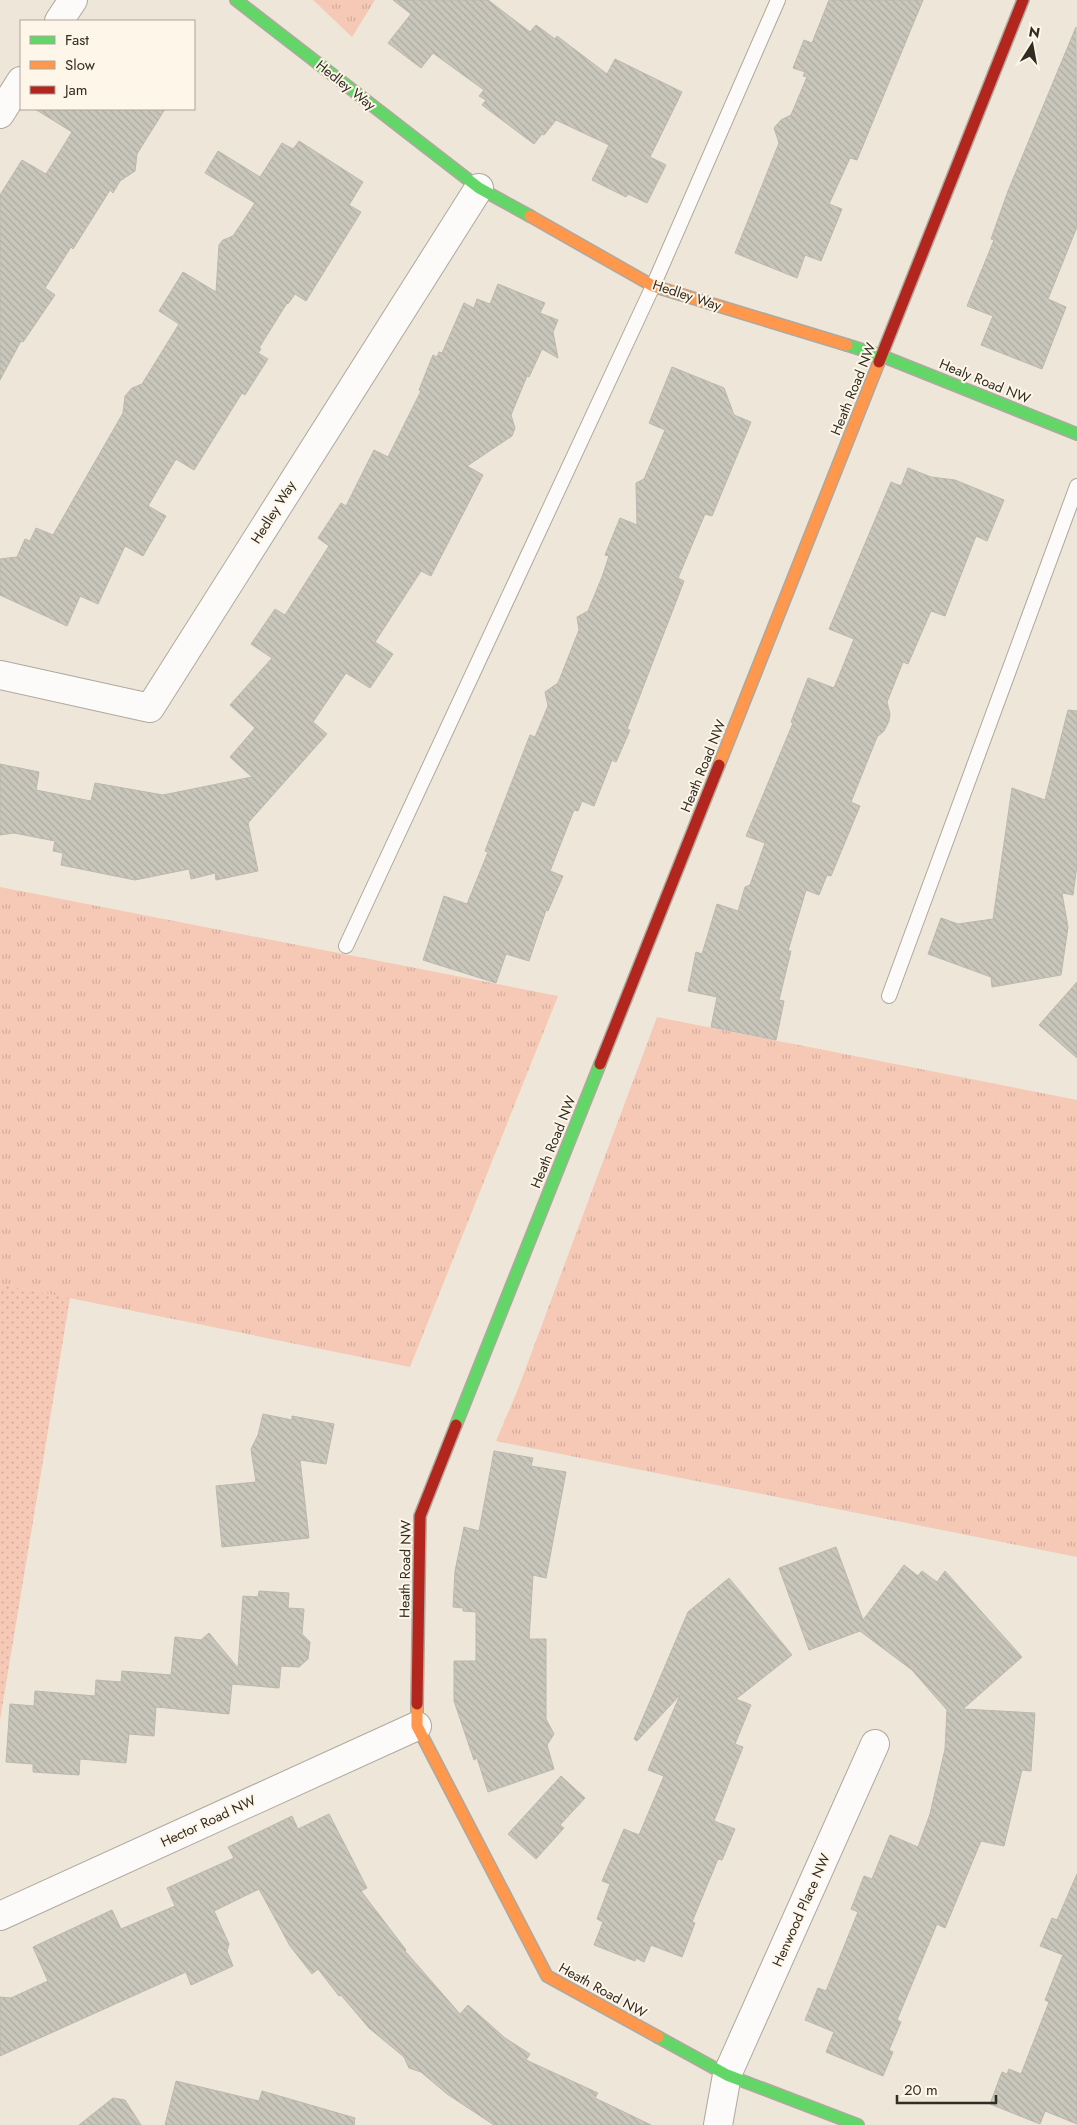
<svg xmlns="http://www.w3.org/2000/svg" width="1077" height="2125" viewBox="0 0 1077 2125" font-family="Jost,sans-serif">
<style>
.grass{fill:url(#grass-dots)}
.park{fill:url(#park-tufts)}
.building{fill:url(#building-back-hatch);stroke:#bcb8ae}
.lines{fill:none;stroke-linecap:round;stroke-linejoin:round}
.lane-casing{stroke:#aea89e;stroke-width:16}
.street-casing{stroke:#aea89e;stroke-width:30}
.fast-casing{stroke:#aea89e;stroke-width:14}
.slow-casing{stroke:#aea89e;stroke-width:14}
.jam-casing{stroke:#aea89e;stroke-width:14}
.lane{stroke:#fcfbf9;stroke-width:14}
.street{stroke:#fcfbf9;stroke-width:28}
.fast{stroke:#63d668;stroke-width:11}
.slow{stroke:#ff974d;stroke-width:11}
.jam{stroke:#b3261e;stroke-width:11}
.labels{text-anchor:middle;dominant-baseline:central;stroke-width:4;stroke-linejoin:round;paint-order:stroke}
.street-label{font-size:14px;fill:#312c24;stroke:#fef6e8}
</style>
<defs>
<pattern id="grass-dots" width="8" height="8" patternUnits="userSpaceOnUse" patternTransform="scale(1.25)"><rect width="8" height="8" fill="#f5c9b6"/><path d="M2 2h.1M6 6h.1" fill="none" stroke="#d2ad9c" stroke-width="1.8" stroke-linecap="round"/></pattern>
<pattern id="park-tufts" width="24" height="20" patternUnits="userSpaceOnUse" patternTransform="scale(1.25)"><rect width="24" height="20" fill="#f5c9b6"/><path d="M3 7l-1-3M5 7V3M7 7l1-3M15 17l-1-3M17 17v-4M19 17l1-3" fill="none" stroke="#d2ad9c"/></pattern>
<pattern id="building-back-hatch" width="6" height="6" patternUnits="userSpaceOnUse" patternTransform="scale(1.25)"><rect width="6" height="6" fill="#c9c6bb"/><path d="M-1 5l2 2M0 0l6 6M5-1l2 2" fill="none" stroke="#adaaa1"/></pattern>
</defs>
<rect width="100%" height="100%" fill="#ede6d9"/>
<path class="grass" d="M 0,1284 L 70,1298 L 0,1720 Z"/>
<path class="park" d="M 313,0 L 375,0 L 352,37 Z
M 0,887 L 558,996 L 410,1367 L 0,1284 Z
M 657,1017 L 1077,1100 L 1077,1557 L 496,1441 L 518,1389 Z"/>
<path class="building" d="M 393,0 L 488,0 L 530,32 L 536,25 L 555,39 L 557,36 L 607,74 L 615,59 L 682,92 L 650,157 L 666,165 L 647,203 L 628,194 L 626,197 L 592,180 L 609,145 L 556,120 L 544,135 L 542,134 L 534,144 L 482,105 L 486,100 L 479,96 L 484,90 L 433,53 L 421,68 L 388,43 L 411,14 Z
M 829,0 L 923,0 L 857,160 L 850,158 L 829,204 L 842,209 L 821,261 L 805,255 L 797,278 L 735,253 L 779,143 L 774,128 L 781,120 L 791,115 L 807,77 L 803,76 L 805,72 L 793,68 L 804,40 L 812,43 Z
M 1076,27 L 1077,227 L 1048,299 L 1066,307 L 1042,369 L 981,345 L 993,316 L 967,306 L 994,240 L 991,239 L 1008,191 Z
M 35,109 L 165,109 L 137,154 L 135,171 L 120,181 L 113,193 L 110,190 L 73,249 L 71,247 L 45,288 L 55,295 L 23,342 L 21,341 L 0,380 L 0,195 L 22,160 L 46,174 L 72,132 Z
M 299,141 L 363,182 L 349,205 L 361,212 L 306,301 L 295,294 L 288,304 L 287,303 L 259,348 L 261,349 L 258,353 L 268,359 L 245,395 L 242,393 L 194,470 L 176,459 L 148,506 L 166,516 L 143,556 L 125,546 L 98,604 L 80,596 L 67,626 L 0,595 L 0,559 L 17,557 L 25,539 L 30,541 L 36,528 L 53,535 L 123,413 L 125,396 L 132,388 L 142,384 L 179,324 L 159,311 L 183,272 L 216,292 L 219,245 L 223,240 L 233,236 L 255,203 L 205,173 L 218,151 L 260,177 L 282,143 L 293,149 Z
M 498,284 L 545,303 L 540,313 L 558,320 L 553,332 L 558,358 L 542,349 L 529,377 L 527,376 L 511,415 L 515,428 L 512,436 L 467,466 L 483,475 L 431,576 L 421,571 L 375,642 L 393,654 L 370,688 L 346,673 L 313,722 L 327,734 L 248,823 L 258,871 L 216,880 L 215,873 L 191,879 L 189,869 L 135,880 L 61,865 L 63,853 L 53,851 L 55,841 L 14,833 L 0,835 L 0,764 L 39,772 L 36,790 L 91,801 L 95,783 L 163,795 L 252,777 L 230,757 L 255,728 L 230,705 L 272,658 L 251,644 L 275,609 L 285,615 L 329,546 L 318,538 L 341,503 L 346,506 L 374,450 L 388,457 L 421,391 L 419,390 L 433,355 L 437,357 L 439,352 L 442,353 L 464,303 L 474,308 L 477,299 L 490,304 Z
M 672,367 L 724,388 L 734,415 L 751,422 L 712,516 L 705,514 L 678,578 L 684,581 L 627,729 L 630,730 L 616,762 L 612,760 L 594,806 L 582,801 L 578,811 L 574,810 L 550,871 L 563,876 L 548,911 L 546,910 L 529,961 L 506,954 L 496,983 L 423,960 L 444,896 L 467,904 L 488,852 L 485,851 L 530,735 L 535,737 L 548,706 L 545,692 L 558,683 L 579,630 L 577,617 L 588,611 L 602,577 L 609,556 L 605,555 L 620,518 L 637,525 L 636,483 L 644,479 L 665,430 L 649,423 Z
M 908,468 L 931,477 L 955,480 L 1004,500 L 987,541 L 976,536 L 945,616 L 931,611 L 908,664 L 903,662 L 887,702 L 890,714 L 889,721 L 884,731 L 877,737 L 851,802 L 860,806 L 831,876 L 827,875 L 819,895 L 806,890 L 788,951 L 791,951 L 779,1000 L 784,1001 L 776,1040 L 711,1027 L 717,997 L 688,991 L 696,952 L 702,954 L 717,904 L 738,911 L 745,887 L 750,885 L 765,843 L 746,836 L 793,723 L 791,722 L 808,678 L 834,688 L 854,639 L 829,629 L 891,482 L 901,486 Z
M 1068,710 L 1077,711 L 1077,865 L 1073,895 L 1062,893 L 1068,927 L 1061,975 L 992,987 L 991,977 L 928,954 L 941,918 L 958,924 L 993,919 L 1012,788 L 1045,800 Z
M 1077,982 L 1077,1058 L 1039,1025 Z
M 263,1414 L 292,1420 L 292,1416 L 334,1424 L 326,1464 L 300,1460 L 309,1538 L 222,1547 L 216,1486 L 256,1482 L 251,1449 L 258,1435 Z
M 494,1451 L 533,1458 L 531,1466 L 566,1472 L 546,1578 L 533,1575 L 529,1639 L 546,1639 L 546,1719 L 554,1734 L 547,1745 L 554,1769 L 488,1792 L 477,1758 L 474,1760 L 454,1701 L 454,1661 L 476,1661 L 476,1612 L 463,1611 L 463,1608 L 453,1607 L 455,1571 L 464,1527 L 479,1531 Z
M 836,1547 L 863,1620 L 904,1565 L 918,1576 L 922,1571 L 937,1582 L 945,1571 L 1022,1657 L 963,1709 L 1035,1713 L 1031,1771 L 1022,1770 L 1004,1846 L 981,1841 L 945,1928 L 937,1924 L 897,2020 L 901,2022 L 889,2050 L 893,2052 L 883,2076 L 826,2052 L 834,2032 L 805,2020 L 818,1988 L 826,1991 L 858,1912 L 851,1909 L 864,1876 L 872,1879 L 890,1835 L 918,1847 L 930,1814 L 945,1749 L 947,1710 L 912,1670 L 860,1631 L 809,1650 L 779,1568 Z
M 729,1578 L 792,1655 L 736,1699 L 751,1705 L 735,1744 L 743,1747 L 714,1821 L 735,1829 L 722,1860 L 718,1859 L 692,1922 L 695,1923 L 682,1957 L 651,1945 L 644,1962 L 636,1958 L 635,1961 L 594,1945 L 603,1922 L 597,1919 L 610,1884 L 602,1881 L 624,1829 L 639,1835 L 664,1776 L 648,1770 L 680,1695 L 637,1741 L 634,1739 L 688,1612 Z
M 259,1591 L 289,1593 L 288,1608 L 304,1609 L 302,1634 L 310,1642 L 308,1659 L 299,1667 L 281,1666 L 279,1688 L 232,1684 L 229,1714 L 156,1707 L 154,1736 L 129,1734 L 126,1763 L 80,1759 L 79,1775 L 33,1772 L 33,1764 L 6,1762 L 10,1704 L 34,1706 L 35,1691 L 95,1696 L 96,1680 L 121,1682 L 122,1671 L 171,1675 L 175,1637 L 201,1640 L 209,1633 L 238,1668 L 243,1596 L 258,1597 Z
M 561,1776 L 585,1798 L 560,1825 L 564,1828 L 536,1859 L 508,1834 Z
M 329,1814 L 367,1888 L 361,1891 L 406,1950 L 405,1951 L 460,2014 L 468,2005 L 505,2038 L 530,2054 L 526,2060 L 598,2093 L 595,2098 L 651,2125 L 494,2125 L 447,2094 L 421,2072 L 409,2068 L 404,2057 L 369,2028 L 341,1995 L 339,1996 L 318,1969 L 312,1974 L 290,1946 L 259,1889 L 214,1911 L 229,1944 L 227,1951 L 233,1966 L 191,1985 L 186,1972 L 0,2056 L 0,1997 L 11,1998 L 48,1981 L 33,1947 L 112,1910 L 121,1929 L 175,1906 L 167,1888 L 234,1858 L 228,1847 L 292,1816 L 298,1829 Z
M 1077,1874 L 1077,2124 L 1045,2111 L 1040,2124 L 990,2104 L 1002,2072 L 1007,2074 L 1009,2069 L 1021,2074 L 1049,2002 L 1045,2000 L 1063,1955 L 1040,1946 L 1052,1918 L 1057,1920 Z
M 176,2081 L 259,2101 L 262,2091 L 355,2118 L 354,2125 L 165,2125 Z
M 113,2098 L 125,2100 L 141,2125 L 79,2125 Z"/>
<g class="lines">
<g class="lane-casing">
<path id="lane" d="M 346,946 L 653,286 L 778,0
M 889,996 L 1077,486"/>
</g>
<g class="street-casing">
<path id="street" d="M 59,21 L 73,0
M 0,114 L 21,81
M 0,675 L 150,708 L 479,188
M 0,1916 L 417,1726
M 718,2125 L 727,2075 L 875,1744"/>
</g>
<g class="fast-casing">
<path id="fast" d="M 236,0 L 479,188 L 530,216
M 847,345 L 882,356 L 1077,434
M 456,1425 L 600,1064
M 658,2037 L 727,2075 L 858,2125"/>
</g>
<g class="slow-casing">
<path id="slow" d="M 530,216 L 653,286 L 847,345
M 719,765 L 879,362
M 417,1704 L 417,1726 L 547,1976 L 658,2037"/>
</g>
<g class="jam-casing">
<path id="jam" d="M 879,362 L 1023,0
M 600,1064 L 719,765
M 417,1704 L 420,1516 L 456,1425"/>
</g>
<use href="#lane" class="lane"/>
<use href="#street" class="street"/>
<use href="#fast" class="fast"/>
<use href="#slow" class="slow"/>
<use href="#jam" class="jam"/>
</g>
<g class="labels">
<g class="street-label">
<text transform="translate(346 85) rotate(38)">Hedley Way</text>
<text transform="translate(687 295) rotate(18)">Hedley Way</text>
<text transform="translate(985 381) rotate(22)">Healy Road NW</text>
<text transform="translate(853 389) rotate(-68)">Heath Road NW</text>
<text transform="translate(273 512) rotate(-58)">Hedley Way</text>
<text transform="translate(703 766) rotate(-68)">Heath Road NW</text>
<text transform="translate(553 1142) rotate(-68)">Heath Road NW</text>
<text transform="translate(405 1569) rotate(-89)">Heath Road NW</text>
<text transform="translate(208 1821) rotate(-25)">Hector Road NW</text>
<text transform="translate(801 1910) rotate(-66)">Henwood Place NW</text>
<text transform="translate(603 1990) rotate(29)">Heath Road NW</text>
</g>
</g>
<rect x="20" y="20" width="175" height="90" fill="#fef6e8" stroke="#aca59a"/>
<rect x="30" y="36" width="25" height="8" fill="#63d668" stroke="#aca59a"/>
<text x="65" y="45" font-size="15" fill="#312c24">Fast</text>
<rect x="30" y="61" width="25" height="8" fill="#ff974d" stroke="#aca59a"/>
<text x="65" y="70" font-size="15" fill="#312c24">Slow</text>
<rect x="30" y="86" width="25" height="8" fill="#b3261e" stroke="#aca59a"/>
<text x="65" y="95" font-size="15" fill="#312c24">Jam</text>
<g transform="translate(1032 45) rotate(11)" stroke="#fef6e8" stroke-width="4" paint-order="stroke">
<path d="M0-4L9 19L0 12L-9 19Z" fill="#312c24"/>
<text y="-8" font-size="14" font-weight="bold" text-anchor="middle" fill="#312c24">N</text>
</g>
<path d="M897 2095v8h99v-8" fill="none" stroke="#312c24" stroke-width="2.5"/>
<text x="904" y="2095" font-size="15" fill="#312c24" stroke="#fef6e8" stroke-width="4" paint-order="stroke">20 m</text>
</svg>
